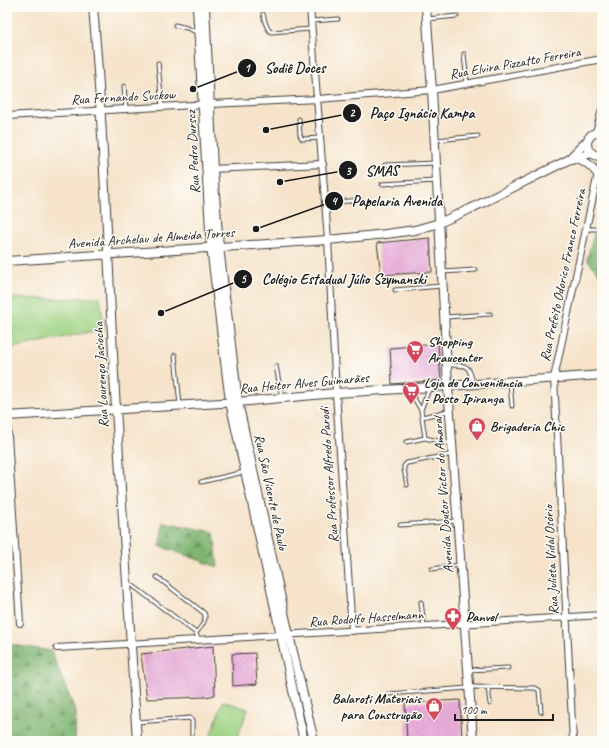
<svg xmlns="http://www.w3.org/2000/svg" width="609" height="748" viewBox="0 0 609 748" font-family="Caveat,sans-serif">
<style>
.forest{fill:url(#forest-firs);stroke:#4d6846}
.pitch{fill:#9dd182;stroke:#5c764f}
.building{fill:url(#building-hatch)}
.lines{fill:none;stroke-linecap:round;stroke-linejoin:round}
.lane-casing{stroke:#3d3a36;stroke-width:5}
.street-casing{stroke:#3d3a36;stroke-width:8}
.secondary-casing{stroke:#3d3a36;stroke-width:10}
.lane{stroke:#fff;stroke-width:3}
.street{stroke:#fff;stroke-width:6}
.secondary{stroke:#fff;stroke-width:8}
.labels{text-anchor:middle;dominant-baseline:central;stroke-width:3;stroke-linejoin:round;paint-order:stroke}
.street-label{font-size:14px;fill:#1c1c1c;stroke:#fdfcf7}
.poi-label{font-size:14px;font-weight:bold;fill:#1c1c1c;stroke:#fdfcf7;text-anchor:start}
.leader{fill:none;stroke:#1c1c1c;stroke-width:1.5}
.callout-dot{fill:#1c1c1c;stroke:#fdfcf7;stroke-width:1.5}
.mark-label{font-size:12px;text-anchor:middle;font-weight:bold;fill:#fff}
.callout-label{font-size:15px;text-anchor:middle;font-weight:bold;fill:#1c1c1c;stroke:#fdfcf7;stroke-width:3;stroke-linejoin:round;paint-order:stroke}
</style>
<defs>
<pattern id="forest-firs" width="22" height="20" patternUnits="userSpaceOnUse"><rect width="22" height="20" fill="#7eb370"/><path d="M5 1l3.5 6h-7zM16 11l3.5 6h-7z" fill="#66915b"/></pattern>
<pattern id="building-hatch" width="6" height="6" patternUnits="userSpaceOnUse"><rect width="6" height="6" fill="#eaaddb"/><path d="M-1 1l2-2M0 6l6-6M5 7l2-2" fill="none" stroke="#c894bb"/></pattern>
</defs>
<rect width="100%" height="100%" fill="#fdfcf7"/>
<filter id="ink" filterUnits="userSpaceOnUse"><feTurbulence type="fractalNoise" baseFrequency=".025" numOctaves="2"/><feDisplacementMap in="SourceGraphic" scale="8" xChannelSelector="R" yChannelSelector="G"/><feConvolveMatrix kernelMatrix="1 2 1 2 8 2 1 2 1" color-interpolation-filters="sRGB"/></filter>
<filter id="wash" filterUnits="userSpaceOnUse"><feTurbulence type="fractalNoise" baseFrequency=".012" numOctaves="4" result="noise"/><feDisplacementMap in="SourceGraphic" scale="16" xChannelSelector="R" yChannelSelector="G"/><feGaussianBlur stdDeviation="0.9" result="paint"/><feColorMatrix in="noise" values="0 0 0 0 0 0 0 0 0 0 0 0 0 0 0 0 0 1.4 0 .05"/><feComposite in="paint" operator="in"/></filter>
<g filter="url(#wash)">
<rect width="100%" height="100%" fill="#f6e3ca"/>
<path class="forest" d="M 594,234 L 602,235 L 602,278 L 587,259 Z
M 163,522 L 214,532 L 218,567 L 160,546 Z
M 7,644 L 51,651 L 76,713 L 75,741 L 7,741 Z"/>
<path class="pitch" d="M 100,297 L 104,329 L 11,348 L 7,298 L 57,299 Z
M 223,701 L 248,709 L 236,741 L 209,741 Z"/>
<g id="blocks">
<path class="building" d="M 430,238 L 432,272 L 381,275 L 377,243 Z
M 438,344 L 441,380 L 392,384 L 390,348 Z
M 213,646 L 215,695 L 206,697 L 147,699 L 141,654 Z
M 255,653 L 257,684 L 233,686 L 232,654 Z
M 460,700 L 462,739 L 434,741 L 407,741 L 405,703 Z"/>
</g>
</g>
<g filter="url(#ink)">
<use href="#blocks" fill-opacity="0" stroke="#3d3a36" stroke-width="1"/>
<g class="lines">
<g class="lane-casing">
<path id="lane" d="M 263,14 C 265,20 265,28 271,32 L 311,29
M 427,19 L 457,16
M 312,21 L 338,19
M 175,25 L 187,28 L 196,32
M 464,54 L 467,83
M 158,63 L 162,107
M 124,86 L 126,109
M 299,119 L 300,135 L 302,139 L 321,138
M 436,140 L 478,136
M 385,165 L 435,163
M 382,184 L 436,181
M 325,203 L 361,200
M 586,229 L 602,229
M 442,272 L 476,270
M 331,282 L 343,280
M 395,290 L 441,286
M 446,317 L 490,314
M 175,355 L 180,405
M 448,365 C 467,365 469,364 473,383
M 276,366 L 282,398
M 510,382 L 512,406
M 409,390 L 421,410 L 422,417
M 421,410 L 429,389
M 448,411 L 422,417 L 425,438 L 452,444
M 406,442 L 425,438
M 201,482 L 244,472
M 407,485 L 404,469 L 404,466 L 407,463 L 453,454
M 400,525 L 456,521
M 432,569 L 460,565
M 157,577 L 204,613 C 208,620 200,628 196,633
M 128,582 L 196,633 L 198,640
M 421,602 L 424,626
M 468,670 L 508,668
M 470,687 L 535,688 L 539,690 L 541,712
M 488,687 L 490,704
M 388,694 L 468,688
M 137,722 L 190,718 L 192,721 L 192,738"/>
</g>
<g class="street-casing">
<path id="street" d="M 310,7 L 328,240 L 336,393 L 352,631
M 7,116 L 210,104 L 318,99 L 432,90 L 602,59
M 596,132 L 602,110
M 210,169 L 323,164
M 7,421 L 20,623
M 57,648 L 281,635 L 602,615
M 573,741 L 554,378 L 597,178 L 602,163"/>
</g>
<g class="secondary-casing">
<path id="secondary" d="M 93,7 C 105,141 108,275 116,409 C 122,520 131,630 137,741
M 197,7 L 211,247 L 230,402 L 304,741
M 205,7 L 213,169 L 219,247 L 238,402 L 289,635 L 314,741
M 426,7 L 432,90 L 448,386 L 473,741
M 602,132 C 582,131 582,157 602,156
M 576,158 C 586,161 590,165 597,173
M 568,160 L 587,141
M 7,261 L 328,240 L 386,234 L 415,230 L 439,223 L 470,209 L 568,160 L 592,153
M 7,416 L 238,402 L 336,393 L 448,386 L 602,375"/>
</g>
<use href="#lane" class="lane"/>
<use href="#street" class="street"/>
<use href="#secondary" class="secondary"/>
</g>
</g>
<defs>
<g id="supermarket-pin" transform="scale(0.9)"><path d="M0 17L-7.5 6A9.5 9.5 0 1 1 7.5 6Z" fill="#d1495b" stroke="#fdfcf7"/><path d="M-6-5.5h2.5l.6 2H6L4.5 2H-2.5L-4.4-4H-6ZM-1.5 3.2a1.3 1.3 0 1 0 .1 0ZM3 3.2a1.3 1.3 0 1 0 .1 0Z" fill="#fff"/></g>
<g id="shop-pin" transform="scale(0.9)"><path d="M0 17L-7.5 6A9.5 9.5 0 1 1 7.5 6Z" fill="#d1495b" stroke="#fdfcf7"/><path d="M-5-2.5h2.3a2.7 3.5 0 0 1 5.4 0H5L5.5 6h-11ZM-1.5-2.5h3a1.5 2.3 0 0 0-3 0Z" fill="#fff"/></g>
<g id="pharmacy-pin" transform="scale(0.9)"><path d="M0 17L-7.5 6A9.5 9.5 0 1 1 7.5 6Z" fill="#d1495b" stroke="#fdfcf7"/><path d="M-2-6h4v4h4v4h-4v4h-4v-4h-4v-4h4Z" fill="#fff"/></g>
</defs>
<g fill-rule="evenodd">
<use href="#supermarket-pin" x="415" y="349"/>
<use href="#supermarket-pin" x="411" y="390"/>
<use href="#shop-pin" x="477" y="426"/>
<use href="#pharmacy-pin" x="453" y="616"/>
<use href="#shop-pin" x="434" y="706"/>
</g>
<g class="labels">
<g class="street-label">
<text transform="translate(515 63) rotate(-10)">Rua Elvira Pizzatto Ferreira</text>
<text transform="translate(123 97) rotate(-3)">Rua Fernando Suckow</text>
<text transform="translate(193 152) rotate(-93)">Rua Pedro Durscz</text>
<text transform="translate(151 238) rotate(-4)">Avenida Archelau de Almeida Torres</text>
<text transform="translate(563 275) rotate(-78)">Rua Prefeito Odorico Franco Ferreira</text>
<text transform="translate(101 375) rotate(-93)">Rua Lourenço Jasiocha</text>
<text transform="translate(304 383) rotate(-5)">Rua Heitor Alves Guimarães</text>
<text transform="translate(329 475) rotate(-94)">Rua Professor Alfredo Parodi</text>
<text transform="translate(271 492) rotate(78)">Rua São Vicente de Paulo</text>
<text transform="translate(443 495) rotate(-94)">Avenida Doutor Victor do Amaral</text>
<text transform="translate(551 560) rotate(-93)">Rua Julieta Vidal Osório</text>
<text transform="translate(366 618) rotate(-4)">Rua Rodolfo Hasselmann</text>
</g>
<g class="poi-label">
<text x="428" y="341">Shopping<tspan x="428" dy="16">Araucenter</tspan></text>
<text x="424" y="382">Loja de Conveniência<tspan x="424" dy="16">- Posto Ipiranga</tspan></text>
<text x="490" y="426">Brigaderia Chic</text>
<text x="466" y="616">Panvel</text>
<text x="421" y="698" text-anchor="end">Balaroti Materiais<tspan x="421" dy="16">para Construção</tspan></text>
</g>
</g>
<path class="leader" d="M193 89L247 68M266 130L352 113M280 182L348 170M256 229L334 201M161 313L243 279"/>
<g class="callout-dot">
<circle cx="193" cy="89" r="4"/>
<circle cx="266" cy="130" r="4"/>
<circle cx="280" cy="182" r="4"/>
<circle cx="256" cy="229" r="4"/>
<circle cx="161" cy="313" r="4"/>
<circle cx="247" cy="68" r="10"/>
<circle cx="352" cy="113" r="10"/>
<circle cx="348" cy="170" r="10"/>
<circle cx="334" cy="201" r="10"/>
<circle cx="243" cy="279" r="10"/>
</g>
<g class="mark-label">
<text x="247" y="72">1</text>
<text x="352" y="117">2</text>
<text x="348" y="175">3</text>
<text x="334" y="205">4</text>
<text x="243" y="283">5</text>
</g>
<g class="callout-label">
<text x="295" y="73">Sodiê Doces</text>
<text x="422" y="118">Paço Ignácio Kampa</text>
<text x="382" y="176">SMAS</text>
<text x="397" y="206">Papelaria Avenida</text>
<text x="344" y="284">Colégio Estadual Júlio Szymanski</text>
</g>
<rect width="609" height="748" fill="none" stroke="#fdfcf7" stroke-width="24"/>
<path d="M455 714v6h98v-6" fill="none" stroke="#1c1c1c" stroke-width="2"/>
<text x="461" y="714" font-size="12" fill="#1c1c1c" stroke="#fdfcf7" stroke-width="3" paint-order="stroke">100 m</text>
</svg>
